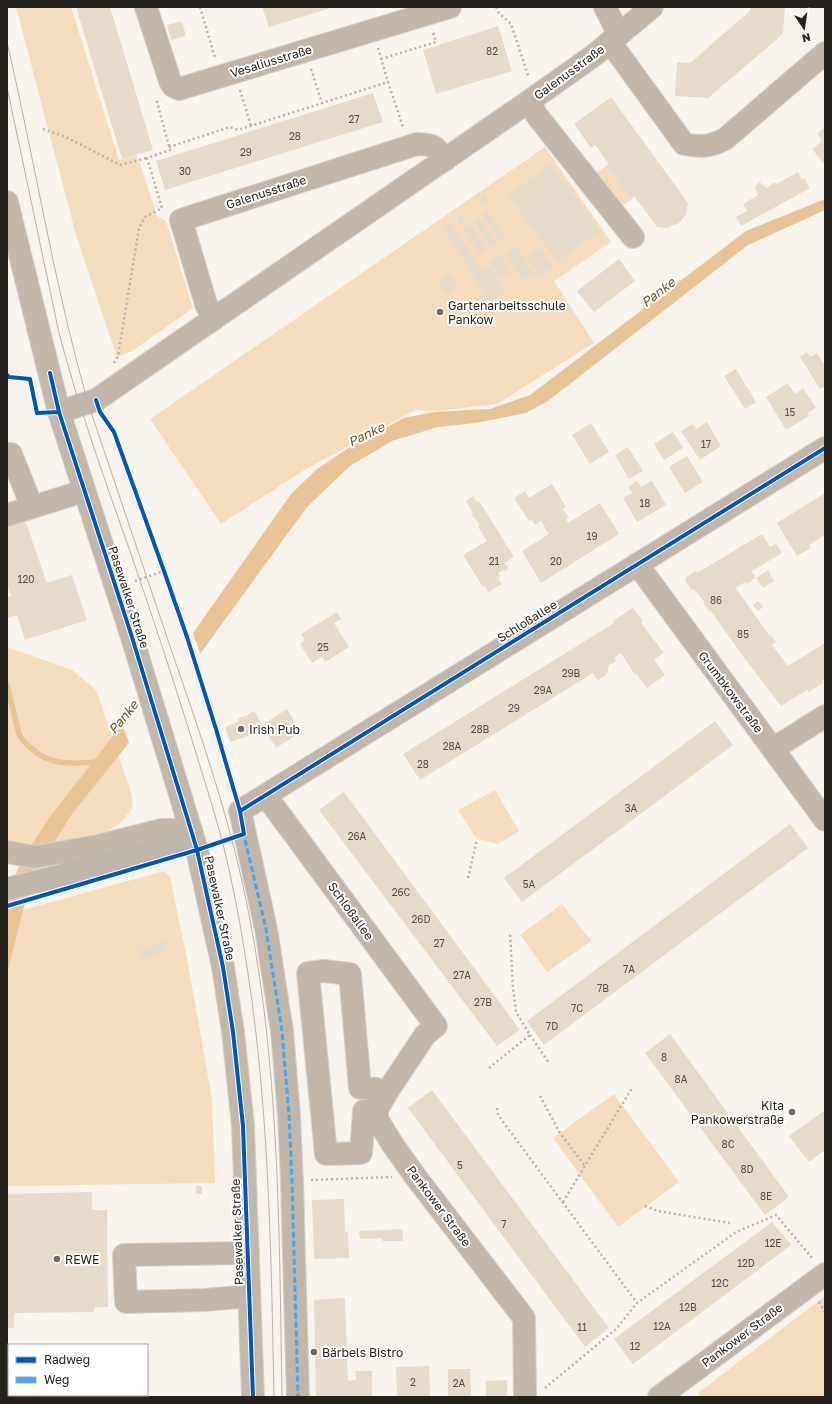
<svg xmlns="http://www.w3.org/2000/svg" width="832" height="1404" viewBox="0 0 832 1404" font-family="'Golos Text',sans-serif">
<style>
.green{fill:#f5dcbf}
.water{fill:#e9c496}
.pier{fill:#f9f3ed}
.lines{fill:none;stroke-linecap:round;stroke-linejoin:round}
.stream{stroke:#e9c496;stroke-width:5.5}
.building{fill:#e6dacb}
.minor-casing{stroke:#d6d1cc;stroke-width:24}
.major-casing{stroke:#d6d1cc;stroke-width:24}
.highway-casing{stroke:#d6d1cc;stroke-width:24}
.path{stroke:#bab2aa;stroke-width:2.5;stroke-dasharray:2 3;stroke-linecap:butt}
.minor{stroke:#c1b6a9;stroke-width:22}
.major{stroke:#c2b7a9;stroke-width:22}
.highway{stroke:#beb5ab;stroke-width:22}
.tram{stroke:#bcb3ac;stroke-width:1}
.quiet{stroke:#3fa9f5;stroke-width:3;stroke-dasharray:6 3;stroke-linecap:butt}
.cycleway-casing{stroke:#fff;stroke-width:6}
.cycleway{stroke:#0057b8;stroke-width:4}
.poi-dot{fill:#6f6a65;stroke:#fff;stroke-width:1.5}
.labels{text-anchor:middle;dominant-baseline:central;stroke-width:4;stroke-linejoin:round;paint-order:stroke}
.number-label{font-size:10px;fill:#554f48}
.street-label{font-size:12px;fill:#25211c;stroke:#fff}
.poi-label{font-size:12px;fill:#25211c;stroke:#fff;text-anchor:start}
.water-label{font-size:13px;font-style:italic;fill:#725022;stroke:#fff}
</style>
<rect width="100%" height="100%" fill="#f9f3ed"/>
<path class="green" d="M 16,7 L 71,7 L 119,160 L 137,155 L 157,216 L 166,221 L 193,308 L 132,351 L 117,357 L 76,235 Z
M 545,147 L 611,242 L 554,281 L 594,343 L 497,404 L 438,411 L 416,410 L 306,469 L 221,524 L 150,419 Z
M 606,166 L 631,200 L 619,208 L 595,174 Z
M 7,647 L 72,670 L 96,690 L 131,792 L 133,807 L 121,823 L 101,835 L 53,849 L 7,846 Z
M 495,790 L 519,831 L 498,844 L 477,839 L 458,810 Z
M 164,871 L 170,877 L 188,964 L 212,1099 L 215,1183 L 7,1186 L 7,974 L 23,910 Z
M 562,904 L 591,941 L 547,972 L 520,935 Z
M 614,1094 L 679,1182 L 618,1227 L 553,1138 Z
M 825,1296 L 825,1397 L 701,1397 L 698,1393 Z"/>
<path class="water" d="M 825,199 L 825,210 L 748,245 L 548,401 L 526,413 L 475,423 L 438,427 L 392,441 L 350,466 L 307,507 L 200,654 L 72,814 L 50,849 L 25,903 L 7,974 L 7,890 L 29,849 L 49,818 L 193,633 L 291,494 L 317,469 L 350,447 L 404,418 L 433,412 L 490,409 L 530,395 L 746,231 Z"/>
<path class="pier" d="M 192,631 L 201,656 L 130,745 L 121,721 Z"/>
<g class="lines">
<path class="stream" d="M 7,685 L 19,734 C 22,740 26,744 31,748 C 51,767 74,763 99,762"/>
</g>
<path class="building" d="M 76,7 L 110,7 L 153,150 L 122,159 Z
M 262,7 L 334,7 L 269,27 Z
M 751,7 L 785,7 L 783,34 L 708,98 L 675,96 L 677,62 L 690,63 L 751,10 Z
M 182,21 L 186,36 L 171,40 L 167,25 Z
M 498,26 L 512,71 L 436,94 L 423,50 Z
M 373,93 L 383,122 L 165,190 L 156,161 Z
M 611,97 L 688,203 L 686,214 L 679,223 L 667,228 L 657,227 L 634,196 L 631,200 L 606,166 L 609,164 L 595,145 L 591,148 L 574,124 Z
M 825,127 L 825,165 L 812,149 L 822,141 L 817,134 Z
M 551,164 L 599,231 L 557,262 L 508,195 Z
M 798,172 L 802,180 L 804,178 L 810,188 L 741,226 L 736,217 L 747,211 L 743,204 L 758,195 L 755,186 L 760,182 L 763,186 L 764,185 L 766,188 L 775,182 L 776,184 Z
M 484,192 L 489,200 L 484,204 L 479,196 Z
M 488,211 L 506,238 L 500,242 L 482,215 Z
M 463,215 L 466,220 L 460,224 L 457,219 Z
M 478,217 L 497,244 L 491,248 L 473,221 Z
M 450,222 L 482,270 L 489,266 L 506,292 L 480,309 L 474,301 L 485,294 L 442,227 Z
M 470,224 L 487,249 L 480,254 L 463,229 Z
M 516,247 L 534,272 L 523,280 L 505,255 Z
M 540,248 L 554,266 L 541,276 L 527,258 Z
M 500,255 L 511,272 L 500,279 L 489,262 Z
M 619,259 L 635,281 L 594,312 L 577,291 Z
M 449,274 L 458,286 L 447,294 L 438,282 Z
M 807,352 L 810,357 L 817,353 L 825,366 L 825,386 L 820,389 L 800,357 Z
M 736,369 L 756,402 L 745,409 L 724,376 Z
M 788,383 L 795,394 L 803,388 L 816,408 L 807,413 L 809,416 L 786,430 L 766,397 Z
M 707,422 L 721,446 L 700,460 L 681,431 L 693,424 L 696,429 Z
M 591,423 L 609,452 L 590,464 L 572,435 Z
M 673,432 L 683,448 L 664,460 L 654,444 Z
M 628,447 L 643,471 L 629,479 L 615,455 Z
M 687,456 L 703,482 L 685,493 L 669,467 Z
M 637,481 L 641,487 L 652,481 L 666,505 L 637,522 L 623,498 L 632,493 L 628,487 Z
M 552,484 L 566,507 L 563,509 L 569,518 L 566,519 L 568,523 L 600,503 L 619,534 L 541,583 L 522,551 L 549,534 L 541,521 L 535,525 L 531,519 L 529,521 L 514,498 L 525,491 L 529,498 Z
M 825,493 L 825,535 L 809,545 L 811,548 L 797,556 L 777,523 Z
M 473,496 L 477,502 L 479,501 L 514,557 L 504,563 L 505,565 L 508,566 L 507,571 L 503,570 L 498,573 L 500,577 L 498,578 L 502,584 L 488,592 L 485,586 L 483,587 L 463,555 L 487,541 L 478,527 L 480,525 L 472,515 L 473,514 L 466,501 Z
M 25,520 L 47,583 L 72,575 L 87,620 L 25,640 L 17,615 L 7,618 L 7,597 L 11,596 L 7,585 L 7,526 Z
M 762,534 L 770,547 L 776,543 L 782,553 L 752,571 L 756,578 L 768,570 L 774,581 L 763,588 L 756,578 L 746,584 L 745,582 L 736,588 L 769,635 L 771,635 L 776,642 L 772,645 L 788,666 L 825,643 L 825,679 L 822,681 L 823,683 L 809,692 L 807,690 L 781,706 L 742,655 L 711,611 L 710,612 L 704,604 L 705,603 L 694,589 L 692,590 L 685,581 L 686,577 L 696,571 L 697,573 Z
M 758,601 L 763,607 L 758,611 L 753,605 Z
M 633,608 L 643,621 L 641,623 L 664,653 L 654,660 L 665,675 L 647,688 L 636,673 L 635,675 L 621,653 L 614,658 L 616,661 L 609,665 L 607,673 L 605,676 L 598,680 L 593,673 L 420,780 L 403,754 L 614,623 L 613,621 Z
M 337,612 L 341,619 L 334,623 L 349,647 L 325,662 L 322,657 L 312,663 L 300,644 L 305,640 L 301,634 Z
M 287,709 L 301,732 L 276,748 L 262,725 Z
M 254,711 L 262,725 L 252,731 L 254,734 L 230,742 L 225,727 L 239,721 L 238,718 L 246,716 Z
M 715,721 L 733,745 L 522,902 L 504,878 Z
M 344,792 L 520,1030 L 497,1046 L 319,810 Z
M 790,824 L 808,848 L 544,1045 L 527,1021 Z
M 163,940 L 167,950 L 143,960 L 139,951 Z
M 670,1034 L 789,1197 L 765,1215 L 645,1053 Z
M 432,1090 L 609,1328 L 585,1347 L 408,1108 Z
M 825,1110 L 825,1150 L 809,1162 L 789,1136 Z
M 196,1186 L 202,1186 L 202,1194 L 196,1194 Z
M 92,1192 L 92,1210 L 107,1210 L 108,1307 L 94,1308 L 94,1312 L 14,1313 L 14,1328 L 7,1328 L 7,1194 Z
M 344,1199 L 345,1232 L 348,1232 L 349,1258 L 314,1259 L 312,1200 Z
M 772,1222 L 791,1245 L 633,1364 L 614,1339 Z
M 402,1229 L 403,1241 L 382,1241 L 382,1238 L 360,1239 L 359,1231 Z
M 345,1298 L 348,1381 L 356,1380 L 355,1371 L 372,1371 L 372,1397 L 316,1397 L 314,1300 Z
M 7,1346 L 9,1346 L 9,1395 L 27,1395 L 27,1397 L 7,1397 Z
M 429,1366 L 430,1397 L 397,1397 L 396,1367 Z
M 448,1369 L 470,1369 L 471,1397 L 448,1397 Z
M 507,1380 L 507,1397 L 486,1397 L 486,1381 Z
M 87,1395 L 132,1395 L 132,1397 L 87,1397 Z"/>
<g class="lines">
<g class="minor-casing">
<path id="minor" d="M 146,7 L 170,81 L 173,86 L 179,89 L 450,7
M 605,7 L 619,35
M 610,42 L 684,144 C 701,147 710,147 725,139 L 825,53
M 528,102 L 538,117 L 633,237
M 214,319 L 206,304 L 181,220 L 417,144 C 435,145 434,145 445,160
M 59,412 L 96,400 L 528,102 L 593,56 L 652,7
M 7,454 L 11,454 L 32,507
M 7,515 L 84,491
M 637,564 L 825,820
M 773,749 L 825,716
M 266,796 L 436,1026 L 425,1035 L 387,1092 L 377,1110 L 377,1119 L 393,1145 L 415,1176 L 524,1318 L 525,1397
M 377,1110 L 364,1111 L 361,1153 L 326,1154 L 308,973 L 324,971 L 350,974 L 360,1088 L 377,1089 L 387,1092
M 248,1253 L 124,1255 L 126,1302 L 205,1300 L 249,1296
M 298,1397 L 292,1181 L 289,1115 L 282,1031 L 266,929 L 240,811 L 825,448
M 659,1397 L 825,1274"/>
</g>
<g class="major-casing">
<path id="major" d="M 7,202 L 59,412 L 131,634 L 197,850 L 223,967 L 233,1032 L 243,1126 L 253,1397
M 7,852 L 35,857 L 98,846 L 162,830 L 191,830"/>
</g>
<g class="highway-casing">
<path id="highway" d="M 7,889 L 171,848 L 191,830"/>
</g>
<path class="path" d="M 200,7 L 215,58
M 496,7 L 499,13 L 511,24 L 529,78
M 378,48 L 388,82
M 381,59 L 436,42 L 433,32
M 311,69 L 322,103
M 240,90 L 251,126
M 43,129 L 66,137 L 120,165 L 147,158
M 169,147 L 230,127 L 238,130 L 388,82 L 403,127
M 114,363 L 118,356 L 139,228 L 145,217 L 162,208 L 147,158 L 170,150 L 157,102 L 160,99
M 135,581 L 164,571
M 468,878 L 477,839
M 530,1035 L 549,1063
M 489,1068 L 530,1035 L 516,1012 L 513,988 L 510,932
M 540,1096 L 560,1133 L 585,1166
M 497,1108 L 498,1115 L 637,1303 L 736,1232 L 776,1215 L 813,1259
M 311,1180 L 392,1177
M 563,1202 L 632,1088
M 645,1206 L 658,1211 L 730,1223
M 819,1302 L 825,1312
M 545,1388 L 616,1329 L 637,1303"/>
<use href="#minor" class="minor"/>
<use href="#major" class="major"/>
<use href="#highway" class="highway"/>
<path class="tram" d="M 7,42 C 35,162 54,284 88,403 C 116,487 145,571 173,655 C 199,730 225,805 242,881 C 280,1050 279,1225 282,1397
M 7,87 L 59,333 C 79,409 106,483 132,557 C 153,618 173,679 192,740 C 202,773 213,807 222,840 C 231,875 238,912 244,948 C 269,1097 271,1246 274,1397"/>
<path class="quiet" d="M 243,831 L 266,929 L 282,1031 L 289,1115 L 292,1181 L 298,1397"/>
<g class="cycleway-casing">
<path id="cycleway" d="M 50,373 L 59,412 L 131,634 L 191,830 L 197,850 L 223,967 L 233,1032 L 243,1126 L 253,1397
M 7,375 L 9,377 L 30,379 L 37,413 L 59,412
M 240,811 L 825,448
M 7,906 L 197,850 L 244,834 L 240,811 L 216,729 L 187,637 L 164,571 L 114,432 L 100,412 L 96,400"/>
</g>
<use href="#cycleway" class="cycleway"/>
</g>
<g class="poi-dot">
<circle cx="440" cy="312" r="4"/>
<circle cx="241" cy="729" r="4"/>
<circle cx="792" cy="1112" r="4"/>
<circle cx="57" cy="1259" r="4"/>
<circle cx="314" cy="1352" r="4"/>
</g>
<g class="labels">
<g class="number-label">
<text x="492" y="51">82</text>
<text x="354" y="119">27</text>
<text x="295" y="136">28</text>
<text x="246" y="152">29</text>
<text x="185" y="171">30</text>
<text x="790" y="412">15</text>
<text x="706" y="444">17</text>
<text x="645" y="503">18</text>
<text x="592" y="536">19</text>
<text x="494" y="561">21</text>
<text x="556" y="561">20</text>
<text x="26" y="579">120</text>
<text x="716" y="600">86</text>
<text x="743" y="634">85</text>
<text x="323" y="647">25</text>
<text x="571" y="673">29B</text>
<text x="543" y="690">29A</text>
<text x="514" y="708">29</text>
<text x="480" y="729">28B</text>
<text x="452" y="746">28A</text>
<text x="423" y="764">28</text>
<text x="631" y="808">3A</text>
<text x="357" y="836">26A</text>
<text x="529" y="884">5A</text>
<text x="401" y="892">26C</text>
<text x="421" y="919">26D</text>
<text x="439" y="943">27</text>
<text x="629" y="969">7A</text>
<text x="462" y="975">27A</text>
<text x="603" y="988">7B</text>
<text x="483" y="1002">27B</text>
<text x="577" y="1008">7C</text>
<text x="552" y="1026">7D</text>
<text x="664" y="1057">8</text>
<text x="681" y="1079">8A</text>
<text x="728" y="1144">8C</text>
<text x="460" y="1165">5</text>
<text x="747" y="1169">8D</text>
<text x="766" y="1196">8E</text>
<text x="504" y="1224">7</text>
<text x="773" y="1243">12E</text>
<text x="746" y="1263">12D</text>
<text x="720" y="1283">12C</text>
<text x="688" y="1307">12B</text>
<text x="662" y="1326">12A</text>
<text x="582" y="1327">11</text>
<text x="635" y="1346">12</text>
<text x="413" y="1382">2</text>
<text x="459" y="1383">2A</text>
</g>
<g class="street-label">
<text transform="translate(271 61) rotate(-17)">Vesaliusstraße</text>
<text transform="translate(569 72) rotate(-36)">Galenusstraße</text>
<text transform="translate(266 192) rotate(-18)">Galenusstraße</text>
<text transform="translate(129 597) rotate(72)">Pasewalker Straße</text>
<text transform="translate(527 621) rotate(-32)">Schloßallee</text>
<text transform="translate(731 692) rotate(53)">Grumbkowstraße</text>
<text transform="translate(220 908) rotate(78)">Pasewalker Straße</text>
<text transform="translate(351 911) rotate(54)">Schloßallee</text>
<text transform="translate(439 1206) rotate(53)">Pankower Straße</text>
<text transform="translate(237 1232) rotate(-92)">Pasewalker Straße</text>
<text transform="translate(742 1335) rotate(-37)">Pankower Straße</text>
</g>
<g class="poi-label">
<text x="448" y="305">Gartenarbeitsschule<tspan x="448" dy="14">Pankow</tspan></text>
<text x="249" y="729">Irish Pub</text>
<text x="784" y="1105" text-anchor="end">Kita<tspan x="784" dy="14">Pankowerstraße</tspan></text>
<text x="65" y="1259">REWE</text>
<text x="322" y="1352">Bärbels Bistro</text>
</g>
<g class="water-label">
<text transform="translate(658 292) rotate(-38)">Panke</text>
<text transform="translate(366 434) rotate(-26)">Panke</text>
<text transform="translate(123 717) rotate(-51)">Panke</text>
</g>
</g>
<rect width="832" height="1404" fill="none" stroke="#25211c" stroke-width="16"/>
<rect x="8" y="1344" width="140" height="52" fill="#ffffff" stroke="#a8a6a4"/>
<rect x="16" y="1357" width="20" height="6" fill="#0057b8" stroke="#a8a6a4"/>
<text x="44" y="1364" font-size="12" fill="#25211c">Radweg</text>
<rect x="16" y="1377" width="20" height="6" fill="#3fa9f5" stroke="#a8a6a4"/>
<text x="44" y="1384" font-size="12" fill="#25211c">Weg</text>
<g transform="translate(804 28) rotate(167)" stroke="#ffffff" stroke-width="3" paint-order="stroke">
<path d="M0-3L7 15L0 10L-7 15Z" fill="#25211c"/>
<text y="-6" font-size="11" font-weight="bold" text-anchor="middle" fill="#25211c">N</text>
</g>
</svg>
